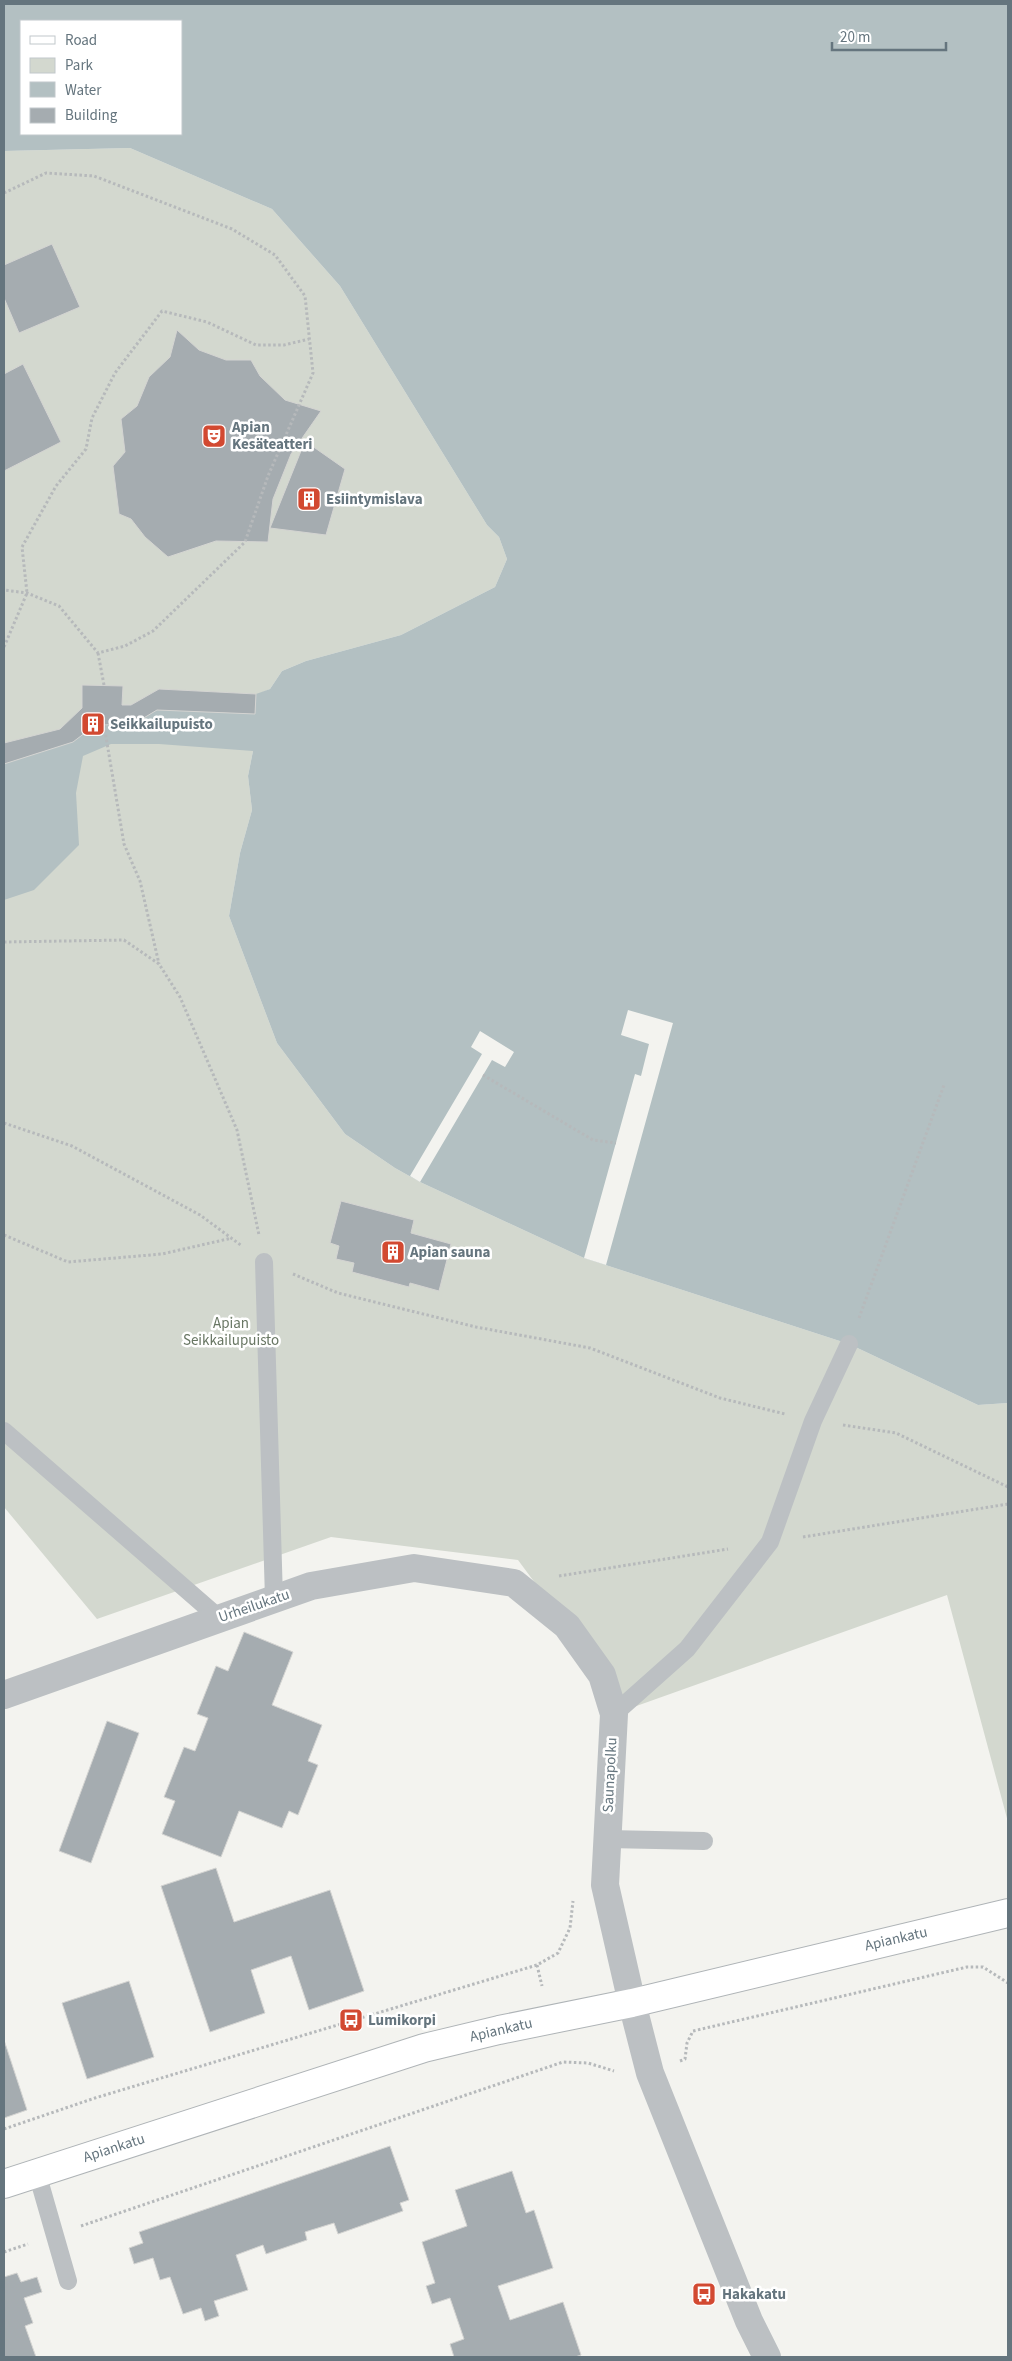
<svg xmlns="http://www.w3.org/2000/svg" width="1012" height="2361" viewBox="0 0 1012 2361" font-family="'Source Sans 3',sans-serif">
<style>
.green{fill:#d3d8cf}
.water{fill:#b3c0c2;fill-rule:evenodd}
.pier{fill:#f3f3ef}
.building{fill:#a5acb0;stroke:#d4d4d2}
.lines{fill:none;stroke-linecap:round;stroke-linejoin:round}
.secondary-casing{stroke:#afb4b7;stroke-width:30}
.path{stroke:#b6b9bb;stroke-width:3;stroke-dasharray:2.5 2.5;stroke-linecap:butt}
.service{stroke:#bcc0c3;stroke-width:18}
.minor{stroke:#bcc0c3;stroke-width:28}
.tertiary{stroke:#bcc0c3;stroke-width:28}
.secondary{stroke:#fff;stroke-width:28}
.labels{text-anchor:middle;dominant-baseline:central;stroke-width:5;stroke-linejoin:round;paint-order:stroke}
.poi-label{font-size:15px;font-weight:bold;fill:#65757e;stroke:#fff;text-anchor:start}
.park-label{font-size:15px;fill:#687663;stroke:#fff}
.street-label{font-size:15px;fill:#65757e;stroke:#fff}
</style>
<rect width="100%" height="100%" fill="#f3f3ef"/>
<path class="green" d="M 130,148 L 272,209 L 340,286 L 487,525 L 499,537 L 507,559 L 495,587 L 401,635 L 306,661 L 282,671 L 270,689 L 256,695 L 253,751 L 248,776 L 252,810 L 240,853 L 229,916 L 277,1043 L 345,1134 L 395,1168 L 420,1182 L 584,1258 L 849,1344 L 978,1405 L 1008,1403 L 1008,1822 L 947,1595 L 614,1714 L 567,1626 L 518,1560 L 331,1537 L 97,1619 L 4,1507 L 4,151 Z"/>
<path class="water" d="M 4,4 L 1008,4 L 1008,1403 L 978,1405 L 849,1344 L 584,1258 L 420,1182 L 395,1168 L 345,1134 L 277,1043 L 229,916 L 240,853 L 252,810 L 248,776 L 253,751 L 159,744 L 111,744 L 83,756 L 76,793 L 79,845 L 34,890 L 4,900 L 4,764 L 73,742 L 94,726 L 137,722 L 157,710 L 255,714 L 256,694 L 270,689 L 282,671 L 306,661 L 401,635 L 495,587 L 507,559 L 499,537 L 487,525 L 340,286 L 272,209 L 130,148 L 4,151 ZM 21,21 L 181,21 L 181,134 L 21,134 Z"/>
<path class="pier" d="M 628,1010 L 673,1023 L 606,1265 L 584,1258 L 635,1074 L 641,1076 L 649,1044 L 621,1035 Z
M 480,1031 L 514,1052 L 505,1067 L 492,1060 L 420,1182 L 410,1176 L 482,1054 L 471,1047 Z"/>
<path class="building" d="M 52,244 L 80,307 L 19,333 L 4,298 L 4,265 Z
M 177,330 L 199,350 L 226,360 L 251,360 L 260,376 L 285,400 L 321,411 L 291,454 L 273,499 L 268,542 L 216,541 L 168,557 L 145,537 L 131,519 L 119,514 L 113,466 L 125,452 L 121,419 L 137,406 L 149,377 L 170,357 Z
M 23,364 L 61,442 L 4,471 L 4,374 Z
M 305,441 L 345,469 L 326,535 L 270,528 Z
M 82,685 L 123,686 L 122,705 L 131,705 L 159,689 L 256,694 L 255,714 L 157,710 L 137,722 L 94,726 L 73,742 L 4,764 L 4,743 L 60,729 L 82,708 Z
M 341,1201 L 414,1220 L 411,1233 L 451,1244 L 439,1291 L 410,1283 L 409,1287 L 352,1272 L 354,1263 L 336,1259 L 339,1246 L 330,1243 Z
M 244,1632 L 293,1652 L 272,1705 L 322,1725 L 308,1761 L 318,1765 L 298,1815 L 289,1811 L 282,1828 L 239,1811 L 221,1857 L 162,1834 L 175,1801 L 164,1797 L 184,1747 L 195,1751 L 208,1718 L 197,1714 L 216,1666 L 228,1671 Z
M 107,1721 L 139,1733 L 91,1863 L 59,1851 Z
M 216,1868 L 234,1922 L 330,1890 L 364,1991 L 309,2010 L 291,1956 L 251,1970 L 265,2013 L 210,2032 L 161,1886 Z
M 129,1981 L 154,2057 L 87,2079 L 62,2003 Z
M 4,2040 L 27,2110 L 4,2118 Z
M 390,2146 L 409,2200 L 400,2203 L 403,2211 L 338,2234 L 334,2223 L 305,2232 L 307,2240 L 266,2254 L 263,2245 L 236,2255 L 248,2290 L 214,2301 L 219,2316 L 205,2321 L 201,2308 L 183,2314 L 170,2277 L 160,2280 L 153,2258 L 134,2264 L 129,2248 L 143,2243 L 139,2232 Z
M 512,2171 L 526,2213 L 534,2210 L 553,2268 L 498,2286 L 510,2320 L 563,2302 L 581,2355 L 575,2357 L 454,2357 L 450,2344 L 464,2339 L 450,2298 L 432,2304 L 426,2286 L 435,2283 L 422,2242 L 467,2226 L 455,2190 Z
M 17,2273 L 21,2282 L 37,2277 L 42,2292 L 24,2298 L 33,2323 L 25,2326 L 36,2357 L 4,2357 L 4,2277 Z"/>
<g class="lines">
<g class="secondary-casing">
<path id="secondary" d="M 4,2184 L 424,2048 L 499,2030 L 632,2003 L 1008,1913"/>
</g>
<path class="path" d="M 4,193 L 46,173 L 94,176 L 232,229 L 275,255 L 305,296 L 313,373 L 268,476 L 245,542 L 153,631 L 125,646 L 98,653 L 59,606 L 27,593 L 4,590
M 4,647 L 27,593 L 22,547 L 56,486 L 86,449 L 92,418 L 115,373 L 162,311 L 207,322 L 256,345 L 284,345 L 309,339
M 98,653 L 104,685
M 104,725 L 124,844 L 140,881 L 159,964
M 4,942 L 124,940 L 159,964 L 180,997 L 237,1130 L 259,1235
M 483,1075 L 593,1140 L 616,1143
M 4,1123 L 72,1146 L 200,1215 L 242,1246
M 4,1235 L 68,1262 L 162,1254 L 232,1238
M 293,1274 L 338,1293 L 476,1327 L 590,1348 L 720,1398 L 785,1414
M 859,1318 L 944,1085
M 843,1425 L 896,1433 L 1008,1487
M 803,1537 L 1008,1504
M 559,1576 L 728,1549
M 537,1965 L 542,1986
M 680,2061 L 685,2059 L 687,2043 L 693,2031 L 967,1967 L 983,1967 L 1008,1983
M 4,2129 L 95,2098 L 537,1965 L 558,1953 L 570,1928 L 573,1901
M 81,2226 L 563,2062 L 588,2063 L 614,2071
M 4,2252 L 28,2244"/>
<path class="service" d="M 264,1262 L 274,1599
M 4,1431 L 219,1618
M 614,1714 L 687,1649 L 770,1542 L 813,1421 L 849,1344
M 607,1839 L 704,1841
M 37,2173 L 68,2281"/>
<path class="minor" d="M 4,1695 L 311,1586 L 414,1568 L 514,1583 L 567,1626 L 602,1675 L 614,1714 L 605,1885 L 632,2003"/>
<path class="tertiary" d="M 632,2003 L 650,2073 L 749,2321 L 767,2357"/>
<use href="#secondary" class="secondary"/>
</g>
<defs>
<g id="theatre-square" transform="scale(1.25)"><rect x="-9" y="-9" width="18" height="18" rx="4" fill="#d24931" stroke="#fff"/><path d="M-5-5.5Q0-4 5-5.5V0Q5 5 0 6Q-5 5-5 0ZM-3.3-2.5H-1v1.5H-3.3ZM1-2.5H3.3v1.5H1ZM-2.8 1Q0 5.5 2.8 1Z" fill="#fff"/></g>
<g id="building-square" transform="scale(1.25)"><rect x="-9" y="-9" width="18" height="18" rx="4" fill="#d24931" stroke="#fff"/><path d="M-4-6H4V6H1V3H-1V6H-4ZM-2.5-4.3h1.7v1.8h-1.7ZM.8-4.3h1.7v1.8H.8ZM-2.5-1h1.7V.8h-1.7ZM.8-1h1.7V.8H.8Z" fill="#fff"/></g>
<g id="bus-square" transform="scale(1.25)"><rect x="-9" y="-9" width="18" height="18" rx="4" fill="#d24931" stroke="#fff"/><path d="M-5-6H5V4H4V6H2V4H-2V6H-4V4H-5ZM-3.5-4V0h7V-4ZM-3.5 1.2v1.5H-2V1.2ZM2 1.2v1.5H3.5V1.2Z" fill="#fff"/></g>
</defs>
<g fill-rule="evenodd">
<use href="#theatre-square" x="214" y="436"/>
<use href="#building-square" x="309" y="499"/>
<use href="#building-square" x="93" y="724"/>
<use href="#building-square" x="393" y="1252"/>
<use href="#bus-square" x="351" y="2020"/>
<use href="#bus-square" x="704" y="2294"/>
</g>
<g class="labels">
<g class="poi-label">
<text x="232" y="427">Apian<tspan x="232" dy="17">Kesäteatteri</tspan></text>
<text x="326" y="499">Esiintymislava</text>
<text x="110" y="724">Seikkailupuisto</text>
<text x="410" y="1252">Apian sauna</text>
<text x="368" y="2020">Lumikorpi</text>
<text x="722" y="2294">Hakakatu</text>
</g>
<g class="park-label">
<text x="231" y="1323">Apian<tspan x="231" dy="17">Seikkailupuisto</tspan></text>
</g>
<g class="street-label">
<text transform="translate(254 1606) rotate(-19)">Urheilukatu</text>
<text transform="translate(610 1775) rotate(-87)">Saunapolku</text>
<text transform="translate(896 1939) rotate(-13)">Apiankatu</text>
<text transform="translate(501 2030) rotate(-13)">Apiankatu</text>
<text transform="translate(114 2148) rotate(-18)">Apiankatu</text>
</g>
</g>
<rect width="1012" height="2361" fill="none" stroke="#65757e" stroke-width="10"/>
<rect x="20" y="20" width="162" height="115" fill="#ffffff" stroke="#c1c8cb"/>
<rect x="30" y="36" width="25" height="8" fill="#ffffff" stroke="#c1c8cb"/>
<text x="65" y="45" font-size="15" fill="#65757e">Road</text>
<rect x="30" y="58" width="25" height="15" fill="#d3d8cf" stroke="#c1c8cb"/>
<text x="65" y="70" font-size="15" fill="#65757e">Park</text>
<rect x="30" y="82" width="25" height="15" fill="#b3c0c2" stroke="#c1c8cb"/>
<text x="65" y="95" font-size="15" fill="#65757e">Water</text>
<rect x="30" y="108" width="25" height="15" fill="#a5acb0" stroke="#c1c8cb"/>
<text x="65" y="120" font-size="15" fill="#65757e">Building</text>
<path d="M832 42v8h114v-8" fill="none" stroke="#65757e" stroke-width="2.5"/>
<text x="840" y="42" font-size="15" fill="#65757e" stroke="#ffffff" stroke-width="4" paint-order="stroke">20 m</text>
</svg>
